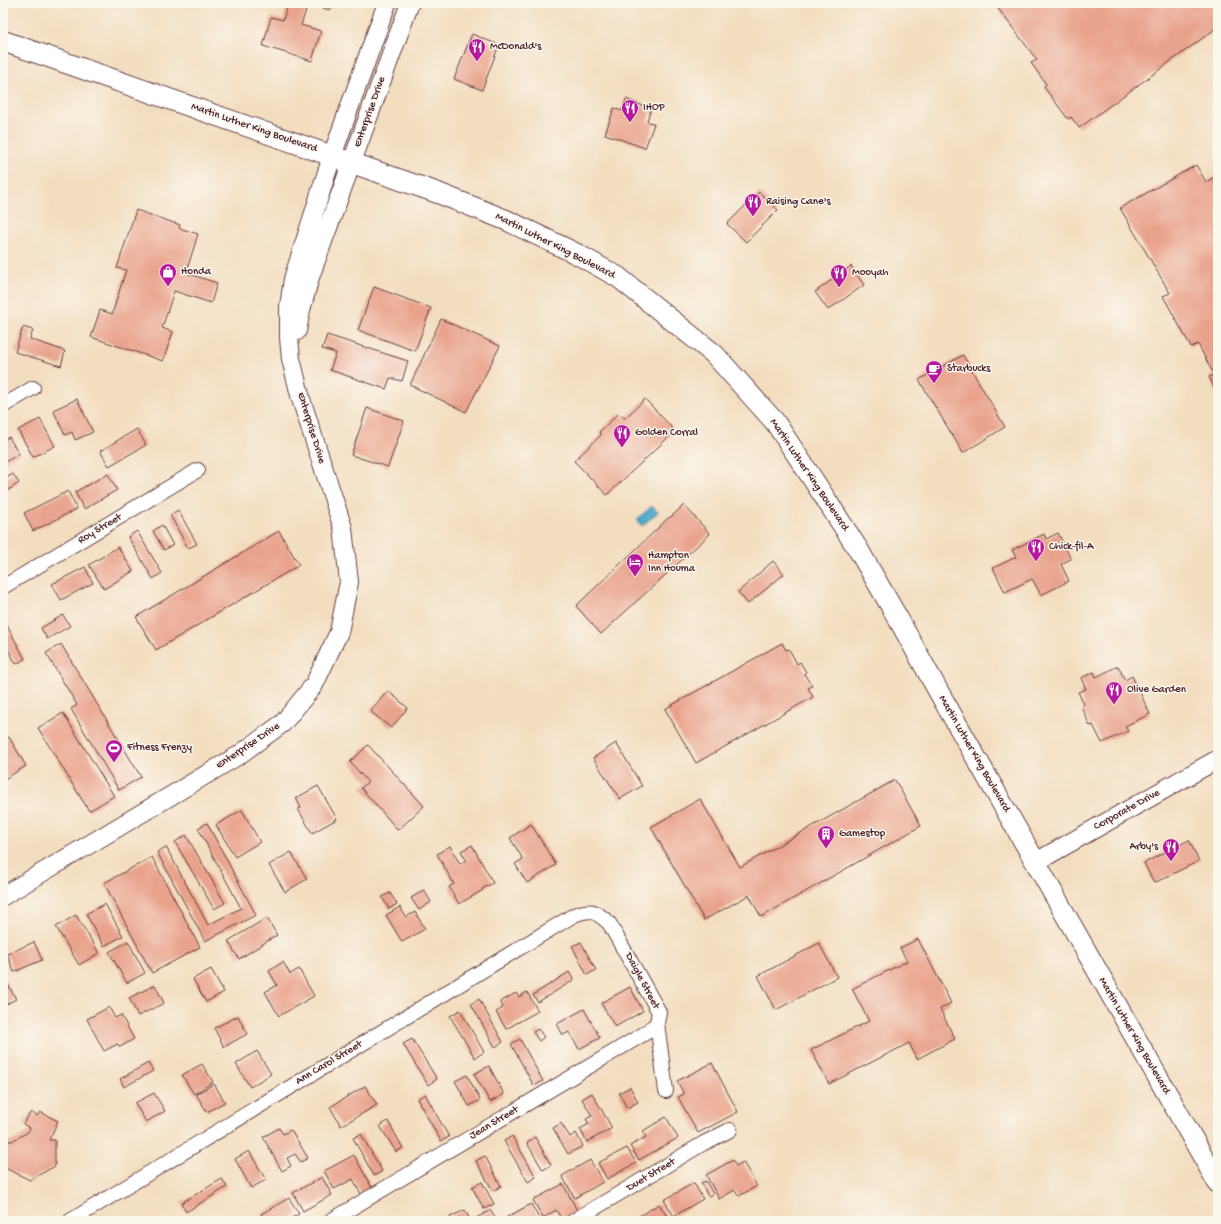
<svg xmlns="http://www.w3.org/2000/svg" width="1221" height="1224" viewBox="0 0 1221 1224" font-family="'Gochi Hand',sans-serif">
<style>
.water{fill:#4eaccd;stroke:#4c667c}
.building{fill:#e9a38c}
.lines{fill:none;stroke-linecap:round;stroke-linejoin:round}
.minor-casing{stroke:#633c41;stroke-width:16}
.tertiary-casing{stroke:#633c41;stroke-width:20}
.secondary-casing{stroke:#633c41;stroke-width:22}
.minor{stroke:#fff;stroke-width:14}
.tertiary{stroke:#fff;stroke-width:18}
.secondary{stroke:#fff;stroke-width:20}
.labels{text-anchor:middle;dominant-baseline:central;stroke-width:3;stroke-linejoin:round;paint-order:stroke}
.poi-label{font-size:11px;fill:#4a1f2b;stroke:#fbf7ec;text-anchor:start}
.street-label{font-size:11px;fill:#4a1f2b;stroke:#fbf7ec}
</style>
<rect width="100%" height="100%" fill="#fbf7ec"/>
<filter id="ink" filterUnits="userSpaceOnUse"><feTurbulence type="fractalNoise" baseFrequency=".025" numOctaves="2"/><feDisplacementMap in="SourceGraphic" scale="8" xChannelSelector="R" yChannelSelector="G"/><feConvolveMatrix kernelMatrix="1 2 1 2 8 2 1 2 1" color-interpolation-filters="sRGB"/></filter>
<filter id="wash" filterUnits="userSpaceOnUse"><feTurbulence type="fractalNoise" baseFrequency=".012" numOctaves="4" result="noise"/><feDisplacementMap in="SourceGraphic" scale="16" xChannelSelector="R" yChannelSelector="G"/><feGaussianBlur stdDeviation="0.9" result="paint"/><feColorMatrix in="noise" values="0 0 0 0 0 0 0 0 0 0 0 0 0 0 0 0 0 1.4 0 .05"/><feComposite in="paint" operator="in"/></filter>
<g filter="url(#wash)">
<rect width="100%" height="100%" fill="#f3ddbf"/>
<path class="water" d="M 652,506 L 658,512 L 642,526 L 636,520 Z"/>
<g id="blocks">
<path class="building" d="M 288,3 L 333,3 L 330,10 L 308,4 L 301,25 L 321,31 L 312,61 L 263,46 L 271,17 L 283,20 Z
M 994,3 L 1210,3 L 1218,15 L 1218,27 L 1079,128 L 1071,117 L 1068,119 L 1044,87 L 1046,84 L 1031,63 L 1037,60 Z
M 472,34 L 499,45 L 482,90 L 454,79 Z
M 626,99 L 651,109 L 647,121 L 654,124 L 645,148 L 605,134 L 614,108 L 622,111 Z
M 1196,165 L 1206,182 L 1218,175 L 1218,396 L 1209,377 L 1214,375 L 1198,344 L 1191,347 L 1163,296 L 1170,293 L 1120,208 Z
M 759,192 L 778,210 L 746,242 L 727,224 Z
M 136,210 L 180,225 L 179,228 L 198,234 L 186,273 L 217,283 L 211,303 L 174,291 L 162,328 L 173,332 L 163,361 L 91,337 L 100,310 L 112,314 L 126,270 L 117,268 Z
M 851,266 L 864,285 L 828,310 L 815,292 Z
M 374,287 L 431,308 L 415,351 L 358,330 Z
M 441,319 L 500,346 L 466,412 L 410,385 Z
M 23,327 L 33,330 L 30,339 L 65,351 L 61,366 L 15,352 Z
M 327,335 L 408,361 L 402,381 L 390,378 L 386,389 L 330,370 L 336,353 L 322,349 Z
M 963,355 L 1005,427 L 963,453 L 919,380 Z
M 77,399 L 93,432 L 75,440 L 72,432 L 65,435 L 53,410 Z
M 645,399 L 675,431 L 607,495 L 574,461 L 601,435 L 599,432 L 618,414 L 625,418 Z
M 367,408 L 404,421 L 388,467 L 351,455 Z
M 40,419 L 55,446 L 33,457 L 18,430 Z
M 137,429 L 146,445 L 109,466 L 100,451 Z
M 9,437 L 19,454 L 3,463 L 3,440 Z
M 13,474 L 19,483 L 8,490 L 3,483 L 3,480 Z
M 108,474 L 117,490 L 84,509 L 75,492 Z
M 68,491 L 77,509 L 33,531 L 24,513 Z
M 3,501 L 7,508 L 3,511 Z
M 684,505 L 710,534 L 601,634 L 576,606 L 656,530 L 668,518 L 671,517 Z
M 178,510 L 197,544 L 188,548 L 170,515 Z
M 162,525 L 173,545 L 164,550 L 153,531 Z
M 137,531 L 162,573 L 153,579 L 128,537 Z
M 279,531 L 299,565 L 156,650 L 136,617 Z
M 1058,533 L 1071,559 L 1061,564 L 1069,581 L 1041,595 L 1032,579 L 1005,592 L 993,568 L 1016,557 L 1012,550 L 1044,534 L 1046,539 Z
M 118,547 L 133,571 L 104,589 L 89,565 Z
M 773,561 L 784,574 L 748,604 L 738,592 Z
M 85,567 L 93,583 L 61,600 L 52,584 Z
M 63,615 L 70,626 L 47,639 L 41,628 Z
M 3,618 L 25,659 L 16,664 L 3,640 Z
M 782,643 L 786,650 L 789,649 L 797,664 L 800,662 L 806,672 L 804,674 L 812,686 L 808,688 L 813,697 L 696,763 L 665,709 Z
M 61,644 L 141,777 L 119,790 L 71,709 L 77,705 L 46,653 Z
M 1118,666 L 1125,680 L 1132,676 L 1150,714 L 1125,726 L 1128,731 L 1102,743 L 1093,725 L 1090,726 L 1081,706 L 1084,704 L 1078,692 L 1086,689 L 1081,678 L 1094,672 L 1096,677 Z
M 388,691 L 408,708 L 391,728 L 370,711 Z
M 63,713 L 114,796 L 89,811 L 38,728 Z
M 9,737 L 26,766 L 3,780 L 3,741 Z
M 616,743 L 642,786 L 620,799 L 593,758 Z
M 368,745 L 424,806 L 398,830 L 361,788 L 368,782 L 350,762 Z
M 895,780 L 921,826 L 761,917 L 749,895 L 704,920 L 651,827 L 700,799 L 740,867 Z
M 318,786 L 337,819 L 312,833 L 298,809 L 301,808 L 296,798 Z
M 242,810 L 260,842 L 235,857 L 216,825 Z
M 207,823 L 256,915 L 205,941 L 157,852 L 166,847 L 208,925 L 241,908 L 198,828 Z
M 531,824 L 556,865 L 527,883 L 515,864 L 523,859 L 510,838 Z
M 186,835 L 225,903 L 214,909 L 175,842 Z
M 1189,840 L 1199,861 L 1154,883 L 1144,863 Z
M 472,845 L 493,883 L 482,889 L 483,890 L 459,904 L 449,887 L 454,884 L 437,854 L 450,846 L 460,864 L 466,860 L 461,851 Z
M 291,852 L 307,879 L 285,892 L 269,865 Z
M 152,857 L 200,947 L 152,973 L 104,883 Z
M 424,890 L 431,902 L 419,910 L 411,898 Z
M 390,893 L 397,904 L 389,909 L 382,897 Z
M 105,904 L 123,936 L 104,946 L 86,914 Z
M 400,907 L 406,917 L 415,912 L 425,929 L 402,942 L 386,915 Z
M 76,915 L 99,953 L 79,965 L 56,927 Z
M 267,918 L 277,935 L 239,959 L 228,941 Z
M 918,939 L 951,1003 L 940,1009 L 955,1039 L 917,1059 L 909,1043 L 829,1084 L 811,1050 L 869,1021 L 852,989 L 907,961 L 900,948 Z
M 128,941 L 145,973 L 127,983 L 109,952 Z
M 34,942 L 42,960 L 14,972 L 7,954 Z
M 581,942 L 596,970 L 587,975 L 572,946 Z
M 819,943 L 837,977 L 776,1010 L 758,976 Z
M 283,962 L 290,974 L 299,969 L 314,996 L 279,1016 L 265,992 L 277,985 L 269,971 Z
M 211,969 L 224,992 L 206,1002 L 193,979 Z
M 569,972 L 574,980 L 538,1002 L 533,995 Z
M 3,976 L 16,999 L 3,1006 Z
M 155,985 L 164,1003 L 138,1016 L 129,998 Z
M 630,987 L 643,1011 L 615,1027 L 601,1003 Z
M 527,992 L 538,1011 L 506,1029 L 496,1012 L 503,1008 L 500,1002 L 516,993 L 519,997 Z
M 479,999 L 503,1042 L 495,1047 L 471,1004 Z
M 109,1007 L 115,1018 L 121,1015 L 134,1039 L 120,1047 L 118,1044 L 104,1051 L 87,1019 Z
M 584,1009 L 600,1038 L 579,1049 L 569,1032 L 563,1035 L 557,1024 Z
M 460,1010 L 484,1052 L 475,1058 L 450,1016 Z
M 238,1016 L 247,1034 L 224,1047 L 214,1028 Z
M 538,1029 L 544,1037 L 539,1041 L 533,1032 Z
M 412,1039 L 437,1079 L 428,1085 L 403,1044 Z
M 520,1039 L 543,1081 L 534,1086 L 511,1044 Z
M 257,1051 L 271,1074 L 250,1087 L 236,1064 Z
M 148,1063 L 153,1071 L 124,1087 L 120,1079 Z
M 712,1063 L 738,1112 L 698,1133 L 678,1097 L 684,1094 L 677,1081 Z
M 202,1064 L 213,1082 L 194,1094 L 182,1075 Z
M 489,1066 L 504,1094 L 490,1102 L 474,1074 Z
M 467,1075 L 480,1100 L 469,1106 L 455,1081 Z
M 214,1084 L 225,1102 L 207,1112 L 196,1094 Z
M 365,1086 L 377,1105 L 341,1126 L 330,1107 Z
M 630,1087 L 638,1102 L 627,1108 L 619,1093 Z
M 154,1093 L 165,1111 L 146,1122 L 135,1103 Z
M 592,1093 L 612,1128 L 587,1142 L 580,1129 L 589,1124 L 586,1119 L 592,1116 L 582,1099 Z
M 425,1094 L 449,1137 L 441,1141 L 417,1099 Z
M 31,1112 L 37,1116 L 40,1112 L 58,1121 L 49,1140 L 55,1140 L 55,1166 L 30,1180 L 3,1167 L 3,1141 L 12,1141 L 28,1132 L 30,1128 L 23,1124 Z
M 666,1117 L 678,1138 L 639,1160 L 630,1146 L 646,1137 L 643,1131 Z
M 388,1121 L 403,1148 L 396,1152 L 380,1126 Z
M 561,1123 L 570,1137 L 576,1133 L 583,1146 L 568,1154 L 553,1128 Z
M 279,1128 L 283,1134 L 291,1130 L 308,1158 L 301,1162 L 295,1154 L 287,1158 L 291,1166 L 282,1171 L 263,1137 Z
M 361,1134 L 382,1171 L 374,1176 L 353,1138 Z
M 512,1136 L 536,1177 L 528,1182 L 504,1141 Z
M 535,1137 L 551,1165 L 543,1170 L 527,1143 Z
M 627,1148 L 636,1163 L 607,1179 L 598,1163 Z
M 249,1151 L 266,1180 L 251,1188 L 235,1159 Z
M 354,1155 L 372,1188 L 361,1194 L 353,1179 L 334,1189 L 324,1171 Z
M 485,1156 L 501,1186 L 493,1191 L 476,1161 Z
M 590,1160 L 603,1182 L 575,1198 L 562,1176 Z
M 733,1160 L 736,1166 L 743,1162 L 757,1186 L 739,1196 L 735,1190 L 719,1199 L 706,1175 Z
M 322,1177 L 332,1195 L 303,1211 L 293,1193 Z
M 222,1179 L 227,1187 L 186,1212 L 181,1203 Z
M 706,1181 L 713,1194 L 708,1196 L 701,1183 Z
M 482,1182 L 494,1204 L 484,1209 L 472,1187 Z
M 694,1183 L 703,1199 L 674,1216 L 664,1200 Z
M 563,1184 L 578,1212 L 562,1220 L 556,1210 L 543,1218 L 533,1200 Z
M 289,1198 L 299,1214 L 286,1221 L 265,1221 L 261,1214 Z
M 531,1204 L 540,1220 L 503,1221 L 502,1220 Z
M 659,1204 L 669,1220 L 631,1221 Z
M 465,1210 L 470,1220 L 468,1221 L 452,1221 L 450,1217 Z
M 491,1210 L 497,1221 L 471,1221 Z"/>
</g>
</g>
<g filter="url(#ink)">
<use href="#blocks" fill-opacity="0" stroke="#633c41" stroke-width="1"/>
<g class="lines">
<g class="minor-casing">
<path id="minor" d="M 3,406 L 33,388
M 3,587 L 198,470
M 70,1221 L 574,915 C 592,908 595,911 609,923 L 659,1012 L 657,1023 L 666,1091
M 330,1221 L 647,1032 L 657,1023
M 573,1221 L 704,1143 L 730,1130"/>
</g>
<g class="tertiary-casing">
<path id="tertiary" d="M 297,331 L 301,310 L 310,277 L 410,3
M 1036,862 L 1218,759
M 3,896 L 239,755 L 283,723 L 314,685 L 339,632 L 349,582 L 343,528 L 301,399 L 291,359 L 289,338 L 289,307 L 293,279 L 332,156 L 387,3"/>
</g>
<g class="secondary-casing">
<path id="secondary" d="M 3,41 L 438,193 L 506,220 L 577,254 L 618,277 L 714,354 L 775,422 L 814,481 L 858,549 L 900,622 L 941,696 L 1218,1183"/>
</g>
<use href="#minor" class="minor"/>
<use href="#tertiary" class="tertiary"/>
<use href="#secondary" class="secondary"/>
</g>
</g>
<defs>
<g id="restaurant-pin" transform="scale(0.9)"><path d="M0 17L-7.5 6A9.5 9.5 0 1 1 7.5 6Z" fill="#b5179e" stroke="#fbf7ec"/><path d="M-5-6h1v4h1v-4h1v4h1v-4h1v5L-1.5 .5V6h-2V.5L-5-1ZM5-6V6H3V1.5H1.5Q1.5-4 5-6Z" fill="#fff"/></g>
<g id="shop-pin" transform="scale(0.9)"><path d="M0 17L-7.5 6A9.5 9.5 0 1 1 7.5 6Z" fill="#b5179e" stroke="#fbf7ec"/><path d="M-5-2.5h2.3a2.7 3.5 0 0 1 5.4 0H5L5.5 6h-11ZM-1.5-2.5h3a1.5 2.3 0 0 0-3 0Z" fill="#fff"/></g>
<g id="cafe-pin" transform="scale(0.9)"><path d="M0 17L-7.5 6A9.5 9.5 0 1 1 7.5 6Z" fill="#b5179e" stroke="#fbf7ec"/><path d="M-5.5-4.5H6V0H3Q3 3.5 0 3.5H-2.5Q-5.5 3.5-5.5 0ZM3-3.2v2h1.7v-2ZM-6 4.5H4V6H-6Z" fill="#fff"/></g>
<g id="hotel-pin" transform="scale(0.9)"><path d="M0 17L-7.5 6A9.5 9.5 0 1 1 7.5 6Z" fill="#b5179e" stroke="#fbf7ec"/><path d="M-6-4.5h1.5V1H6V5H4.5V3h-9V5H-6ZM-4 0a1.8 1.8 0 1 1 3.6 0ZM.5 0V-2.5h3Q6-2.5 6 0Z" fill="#fff"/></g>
<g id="stadium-pin" transform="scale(0.9)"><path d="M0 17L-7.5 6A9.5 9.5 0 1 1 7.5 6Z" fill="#b5179e" stroke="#fbf7ec"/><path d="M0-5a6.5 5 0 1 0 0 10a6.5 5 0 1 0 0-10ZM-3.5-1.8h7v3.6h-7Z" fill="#fff"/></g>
<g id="building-pin" transform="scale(0.9)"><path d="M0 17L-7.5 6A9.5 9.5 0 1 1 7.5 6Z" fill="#b5179e" stroke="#fbf7ec"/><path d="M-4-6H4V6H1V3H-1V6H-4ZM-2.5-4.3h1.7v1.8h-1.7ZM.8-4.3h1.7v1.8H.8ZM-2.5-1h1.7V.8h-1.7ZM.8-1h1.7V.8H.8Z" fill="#fff"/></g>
</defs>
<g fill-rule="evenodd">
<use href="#restaurant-pin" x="477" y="47"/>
<use href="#restaurant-pin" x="630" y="108"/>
<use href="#restaurant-pin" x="753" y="202"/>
<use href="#shop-pin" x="168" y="272"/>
<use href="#restaurant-pin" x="839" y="273"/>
<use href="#cafe-pin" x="934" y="369"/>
<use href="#restaurant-pin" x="622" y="433"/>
<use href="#restaurant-pin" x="1036" y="547"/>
<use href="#hotel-pin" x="635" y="562"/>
<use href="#restaurant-pin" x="1114" y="690"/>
<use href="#stadium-pin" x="114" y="748"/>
<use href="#building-pin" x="826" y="834"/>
<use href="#restaurant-pin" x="1171" y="847"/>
</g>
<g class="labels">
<g class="poi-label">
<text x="490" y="47">McDonald's</text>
<text x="643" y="108">IHOP</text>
<text x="766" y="202">Raising Cane's</text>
<text x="181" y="272">Honda</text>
<text x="852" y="273">Mooyah</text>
<text x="947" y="369">Starbucks</text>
<text x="635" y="433">Golden Corral</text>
<text x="1049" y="547">Chick-fil-A</text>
<text x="648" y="556">Hampton<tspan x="648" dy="13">Inn Houma</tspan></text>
<text x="1127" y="690">Olive Garden</text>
<text x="127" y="748">Fitness Frenzy</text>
<text x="839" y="834">Gamestop</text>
<text x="1158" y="847" text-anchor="end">Arby's</text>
</g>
<g class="street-label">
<text transform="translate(370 112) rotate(-70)">Enterprise Drive</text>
<text transform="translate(254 128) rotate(19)">Martin Luther King Boulevard</text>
<text transform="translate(555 246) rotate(27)">Martin Luther King Boulevard</text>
<text transform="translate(311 428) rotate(73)">Enterprise Drive</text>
<text transform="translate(809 475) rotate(56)">Martin Luther King Boulevard</text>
<text transform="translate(100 529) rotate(-31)">Roy Street</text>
<text transform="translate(248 746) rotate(-34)">Enterprise Drive</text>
<text transform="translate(974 754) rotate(60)">Martin Luther King Boulevard</text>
<text transform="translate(1127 810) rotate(-29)">Corporate Drive</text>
<text transform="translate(642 981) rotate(62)">Daigle Street</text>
<text transform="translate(1134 1036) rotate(60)">Martin Luther King Boulevard</text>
<text transform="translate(329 1063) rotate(-31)">Ann Carol Street</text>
<text transform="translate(494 1123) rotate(-31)">Jean Street</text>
<text transform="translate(651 1175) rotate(-31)">Duet Street</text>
</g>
</g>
<rect width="1221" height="1224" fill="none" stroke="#fbf7ec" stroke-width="16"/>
</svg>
